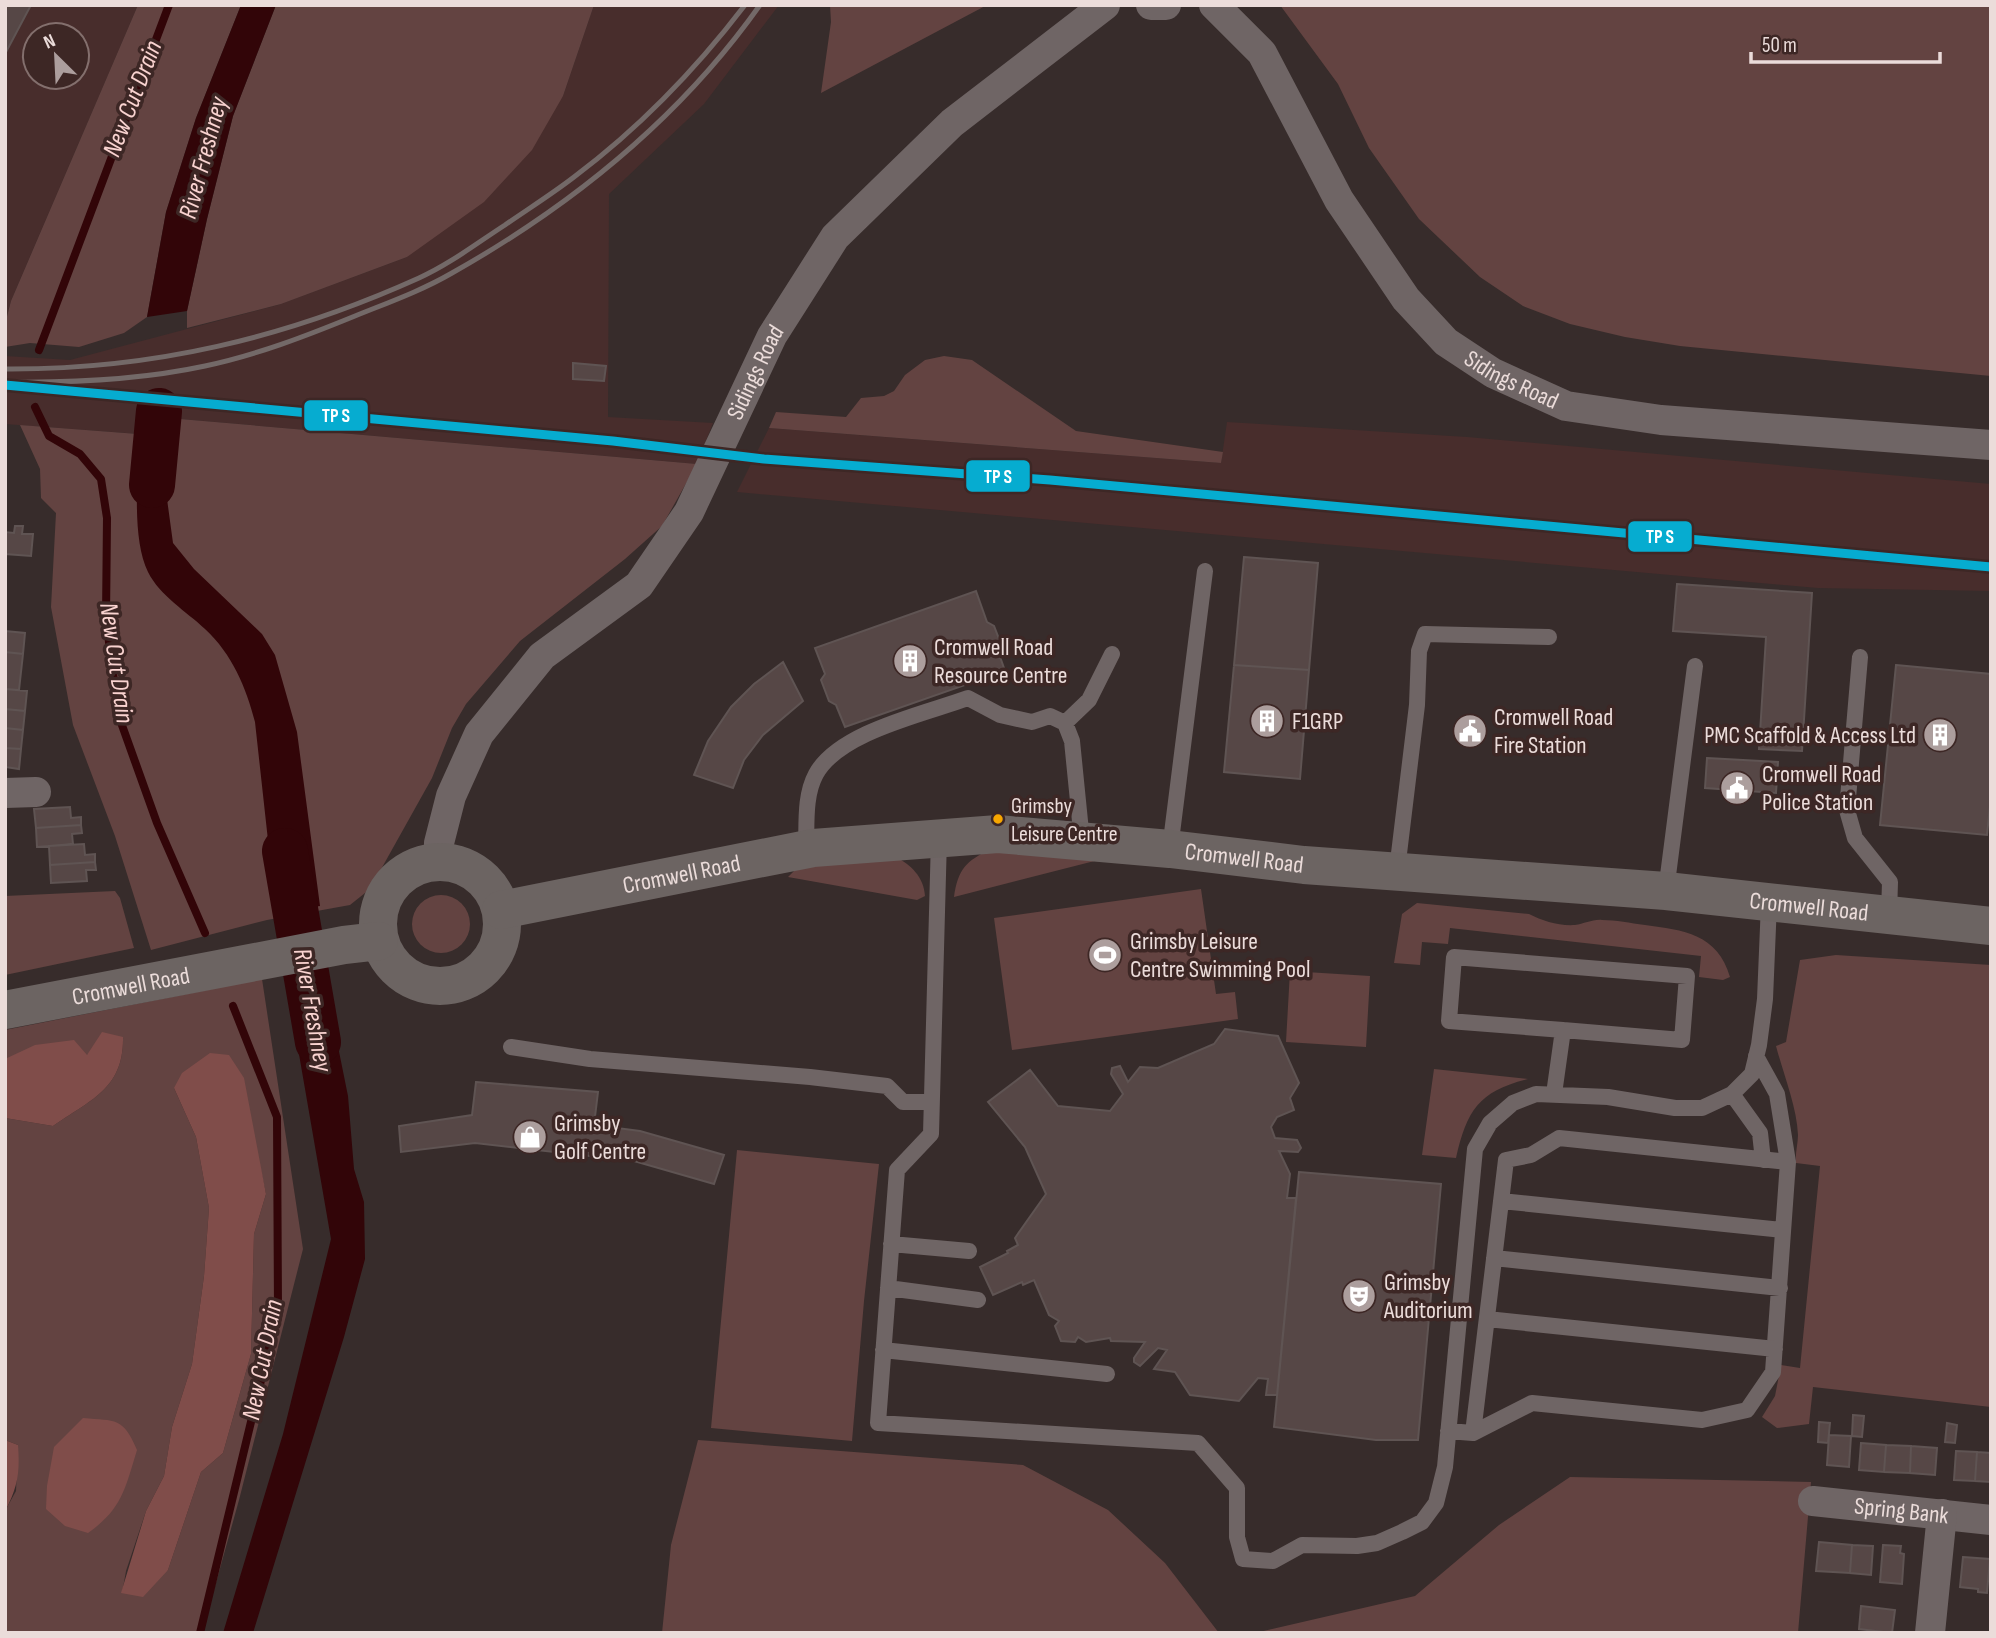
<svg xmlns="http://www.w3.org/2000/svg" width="1996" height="1638" viewBox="0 0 1996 1638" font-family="'Sofia Sans Condensed',sans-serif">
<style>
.built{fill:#482d2c;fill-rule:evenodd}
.green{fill:#634341;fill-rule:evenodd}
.forest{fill:#804d4a}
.water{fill:#320508}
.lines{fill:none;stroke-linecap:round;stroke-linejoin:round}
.stream{stroke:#320508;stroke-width:8}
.river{stroke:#320508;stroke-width:46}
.building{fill:#564746;stroke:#5f5453;stroke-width:2}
.lane{stroke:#6f6565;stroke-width:16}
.street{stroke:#6f6565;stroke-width:30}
.secondary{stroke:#6c6462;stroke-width:38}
.rail{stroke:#736968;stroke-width:5}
.rail-1-casing{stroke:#3d2725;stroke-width:14}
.rail-1{stroke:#06acd0;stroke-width:9}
.bus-dot{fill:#f7a600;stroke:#3d2725;stroke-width:2.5}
.labels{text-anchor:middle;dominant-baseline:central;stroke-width:7;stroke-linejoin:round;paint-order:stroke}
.bus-label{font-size:22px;fill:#ebdcda;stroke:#3d2725;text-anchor:start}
.street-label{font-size:24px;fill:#ebdcda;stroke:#3d2725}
.poi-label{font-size:24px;fill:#ebdcda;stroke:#3d2725;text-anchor:start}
.water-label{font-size:26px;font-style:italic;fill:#f9d3d0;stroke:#3d2725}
.line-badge{stroke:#3d2725;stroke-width:2.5}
.badge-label{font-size:19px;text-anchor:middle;font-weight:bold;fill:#fff}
</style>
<rect width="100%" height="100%" fill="#372c2b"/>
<path class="built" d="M 5,5 L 138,5 L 11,301 L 5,324 ZM 35,35 L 77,35 L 77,77 L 35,77 Z
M 594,5 L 779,5 L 704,104 L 609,194 L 608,417 L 713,423 L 697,464 L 180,419 L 140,417 L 139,434 L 5,424 L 5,356 L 70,360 L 278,305 L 407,257 L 563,96 Z
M 1227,422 L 1467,437 L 1991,484 L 1991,591 L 1818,588 L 737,492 L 769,428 L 1221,463 Z"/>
<path class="green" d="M 138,5 L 241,5 L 196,118 L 166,212 L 147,317 L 124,333 L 79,347 L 30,343 L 5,347 L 5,324 L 11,301 Z
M 276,5 L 594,5 L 563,96 L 532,150 L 484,202 L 407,257 L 281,304 L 187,328 L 187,311 L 207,219 L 233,116 Z
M 830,5 L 987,5 L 821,93 L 831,22 Z
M 1280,5 L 1991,5 L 1991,376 L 1680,346 L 1625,337 L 1570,324 L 1523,306 L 1480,277 L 1419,219 L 1369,148 L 1338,84 Z
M 944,356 L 972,360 L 1076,431 L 1223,452 L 1221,463 L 769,428 L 776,412 L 846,417 L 861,398 L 884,396 L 894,391 L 905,375 L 925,360 Z
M 140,417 L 180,419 L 697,464 L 662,526 L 625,559 L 520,641 L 466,704 L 452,728 L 432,778 L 370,889 L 350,905 L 267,920 L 151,950 L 115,836 L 73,725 L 51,607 L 56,513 L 41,498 L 40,469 L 20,425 L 138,434 Z
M 991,849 L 1118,855 L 954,897 C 958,869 966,861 991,849 Z
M 896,857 C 911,865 924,877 925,896 L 917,900 L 788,877 L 797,868 Z
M 1201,889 L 1216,994 L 1235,992 L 1238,1019 L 1012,1050 L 994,918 Z
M 115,891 L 120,898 L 134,948 L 5,975 L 5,896 Z
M412 924a29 29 0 1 1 58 0a29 29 0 1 1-58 0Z
M 1417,903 L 1529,914 C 1543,921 1558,926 1575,925 C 1584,924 1593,919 1602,920 C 1616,920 1630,923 1645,925 C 1683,930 1718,934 1730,977 L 1723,980 L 1699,977 L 1701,956 L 1450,928 L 1448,944 L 1422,942 L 1420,965 L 1394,963 L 1402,914 Z
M 1836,955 L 1991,965 L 1991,1407 L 1813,1387 L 1809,1424 L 1777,1428 L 1762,1417 L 1775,1396 L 1781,1365 L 1800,1368 L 1820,1166 L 1796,1163 C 1795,1153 1798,1144 1798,1135 C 1797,1107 1783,1073 1776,1046 L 1786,1042 L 1800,960 Z
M 1290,971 L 1370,976 L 1366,1047 L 1286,1042 Z
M 262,979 L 303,1249 L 239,1500 L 202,1633 L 5,1633 L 5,1511 L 16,1491 L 18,1445 L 5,1440 L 5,1118 L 53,1126 C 90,1100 124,1089 123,1037 L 87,1055 L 5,1059 L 5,1030 ZM 174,1088 L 248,1111 L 266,1194 L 254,1234 L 251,1354 L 223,1453 L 201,1472 L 168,1570 L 122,1593 L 126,1571 L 146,1511 L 164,1476 L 172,1427 L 192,1364 L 204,1276 L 209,1208 L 196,1137 Z
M 1434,1069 L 1528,1079 C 1479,1091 1467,1110 1456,1158 L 1422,1155 Z
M 737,1150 L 879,1164 L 864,1301 L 852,1441 L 711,1428 Z
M 698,1440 L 1023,1465 L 1108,1510 L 1165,1563 L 1219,1633 L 662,1633 L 671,1545 Z
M 1570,1477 L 1811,1482 L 1798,1633 L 1255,1633 L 1415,1596 L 1499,1525 Z"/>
<path class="forest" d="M 102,1032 L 123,1037 C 124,1089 90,1100 53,1126 L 5,1118 L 5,1059 L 35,1045 L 74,1040 L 87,1055 Z
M 210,1053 L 229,1055 L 244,1078 L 266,1194 L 254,1234 L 251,1354 L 223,1453 L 201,1472 L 168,1570 L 143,1597 L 121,1593 L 146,1511 L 164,1476 L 172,1427 L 192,1364 L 204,1276 L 209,1208 L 196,1137 L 174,1088 L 182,1073 Z
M 83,1418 C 116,1421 123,1417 137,1450 C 125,1489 122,1509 88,1533 L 65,1526 L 46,1509 L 47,1486 L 54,1447 Z
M 5,1440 L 18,1445 C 20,1472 18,1487 5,1511 Z"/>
<path class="water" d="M 241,5 L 276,5 L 233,116 L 207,219 L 187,311 L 147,317 L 166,212 L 196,118 Z
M 140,423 L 179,425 L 167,499 L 173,543 L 194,569 L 262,634 L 275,655 L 297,732 L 320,906 L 276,913 L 255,722 C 246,687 232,654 205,629 C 186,611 160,596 148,572 C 130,535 139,465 140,423 Z
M 324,977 L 348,1096 L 354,1169 L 364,1202 L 365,1259 L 344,1337 L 253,1633 L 223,1633 L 283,1434 L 331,1239 L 291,1008 L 286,987 Z"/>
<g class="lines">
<path class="stream" d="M 39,350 L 169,5
M 35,407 L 49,436 L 80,454 L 101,479 L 107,518 L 106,618 L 118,714 L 157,823 L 205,933
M 200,1633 L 278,1310 L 277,1117 L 233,1006"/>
<path class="river" d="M 152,485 L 159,411
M 285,851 L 318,1042"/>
</g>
<path class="building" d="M 5,5 L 31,5 L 5,54 Z
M 573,363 L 606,366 L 604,381 L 573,379 Z
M 15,526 L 23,526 L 22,534 L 33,534 L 31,556 L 5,554 L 5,532 L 14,533 Z
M 1244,557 L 1318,563 L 1309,670 L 1234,665 Z
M 1677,584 L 1812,593 L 1802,751 L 1759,749 L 1766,637 L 1673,631 Z
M 976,591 L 987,622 L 994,626 L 1001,644 L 998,651 L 1005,671 L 845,727 L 836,705 L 829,701 L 821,680 L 825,674 L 815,648 Z
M 5,631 L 25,633 L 23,654 L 5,652 Z
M 5,652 L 23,654 L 19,690 L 5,689 Z
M 783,662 L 803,701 L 763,735 L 744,760 L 733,788 L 694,775 L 708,741 L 731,707 L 754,684 Z
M 1234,665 L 1309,670 L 1300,779 L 1224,772 Z
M 1896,665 L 1991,674 L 1991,796 L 1987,835 L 1880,825 Z
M 5,689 L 27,691 L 25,711 L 5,709 Z
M 5,709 L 25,711 L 23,730 L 5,728 Z
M 5,728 L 23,730 L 21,749 L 5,748 Z
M 5,748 L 21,749 L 19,769 L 5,767 Z
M 1707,758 L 1778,762 L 1776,793 L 1705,788 Z
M 70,807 L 71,818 L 81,817 L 81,825 L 36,828 L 34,809 Z
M 81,825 L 82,833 L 72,834 L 73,844 L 37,847 L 36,828 Z
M 84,844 L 85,855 L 95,854 L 95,862 L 50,865 L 49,846 Z
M 95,862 L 96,870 L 86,870 L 87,881 L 51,883 L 50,865 Z
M 1225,1029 L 1278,1036 L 1299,1083 L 1290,1098 L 1294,1110 L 1277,1117 L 1271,1127 L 1275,1138 L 1297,1140 L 1301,1148 L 1298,1152 L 1279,1151 L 1290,1174 L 1287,1198 L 1296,1198 L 1277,1395 L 1266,1395 L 1268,1379 L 1258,1378 L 1239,1401 L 1190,1395 L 1175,1372 L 1154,1369 L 1167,1350 L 1158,1348 L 1140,1366 L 1134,1362 L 1134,1358 L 1145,1342 L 1111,1341 L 1110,1338 L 1086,1342 L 1078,1337 L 1075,1342 L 1061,1341 L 1055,1326 L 1059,1321 L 1049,1315 L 1034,1280 L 1023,1285 L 1022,1282 L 993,1295 L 980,1267 L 1008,1253 L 1007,1251 L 1018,1245 L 1015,1238 L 1046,1194 L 1025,1147 L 988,1102 L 1030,1070 L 1058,1106 L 1110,1111 L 1123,1094 L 1111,1074 L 1112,1068 L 1120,1066 L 1128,1082 L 1140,1067 L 1158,1068 L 1214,1044 Z
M 476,1082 L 598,1092 L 594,1125 L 640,1131 L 724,1155 L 714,1184 L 634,1161 L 475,1143 L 401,1152 L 399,1126 L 472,1115 Z
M 1299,1172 L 1441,1184 L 1418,1440 L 1376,1440 L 1274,1427 Z
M 1853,1415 L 1864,1416 L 1862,1437 L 1852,1436 Z
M 1819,1422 L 1830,1423 L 1828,1443 L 1818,1442 Z
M 1947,1423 L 1957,1425 L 1955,1443 L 1945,1442 Z
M 1829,1435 L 1851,1436 L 1849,1467 L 1827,1465 Z
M 1861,1443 L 1886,1445 L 1884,1472 L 1859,1470 Z
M 1886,1445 L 1911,1446 L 1910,1473 L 1884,1472 Z
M 1911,1446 L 1937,1448 L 1935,1475 L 1910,1473 Z
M 1956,1451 L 1977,1452 L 1975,1481 L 1954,1480 Z
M 1977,1452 L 1991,1453 L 1991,1482 L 1975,1481 Z
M 1819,1542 L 1852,1545 L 1850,1573 L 1816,1571 Z
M 1852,1545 L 1873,1546 L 1871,1575 L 1850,1573 Z
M 1883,1545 L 1901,1546 L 1900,1553 L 1904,1554 L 1902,1584 L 1880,1582 Z
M 1963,1557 L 1990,1559 L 1987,1593 L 1978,1592 L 1978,1589 L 1960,1587 Z
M 1861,1606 L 1895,1610 L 1892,1633 L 1859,1629 Z"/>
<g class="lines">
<path class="lane" d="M 1860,657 L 1847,810 L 1855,838 L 1890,882 L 1889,914
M 1065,723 L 1089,700 L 1112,654
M 939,838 L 931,1134 L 897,1170 L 878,1423 L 1198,1443 L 1237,1488 L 1237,1537 L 1243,1559 L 1273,1561 L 1302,1545 L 1357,1546 L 1377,1543 L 1402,1532 L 1422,1522 L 1436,1503 L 1445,1467 L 1475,1149 L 1490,1123 L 1513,1103 L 1536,1094 L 1608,1097 L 1675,1108 L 1702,1108 L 1732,1094 L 1752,1074 L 1759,1045 L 1765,999 L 1769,903
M 806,849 C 807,825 804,796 816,774 C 839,732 924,714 968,698 L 1000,715 L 1032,722 L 1050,716 L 1065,723 L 1072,741 L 1082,841
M 1170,849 L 1205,571
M 1397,870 L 1417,705 L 1419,651 L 1425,634 L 1549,637
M 1666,891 L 1695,666
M 511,1047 L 590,1059 L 810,1077 L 887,1086 L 903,1102 L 931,1102
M 1554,1094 L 1563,1030 L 1449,1021 L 1454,957 L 1687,976 L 1682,1040 L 1563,1030
M 1732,1094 L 1760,1133 L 1763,1160
M 1501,1201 L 1783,1230
M 891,1244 L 969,1251
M 1494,1258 L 1780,1288
M 888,1288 L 978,1300
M 1487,1319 L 1775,1349
M 883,1350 L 1107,1374
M 1448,1431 L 1473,1433 L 1532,1403 L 1702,1420 L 1747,1410 L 1773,1372 L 1788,1162 L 1777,1094 L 1756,1056
M 1473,1433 L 1506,1160 L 1531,1155 L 1559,1138 L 1788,1162"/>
<g class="street">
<path d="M 1151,5 L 1166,5"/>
<path id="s1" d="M 1214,5 L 1262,53 L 1339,200 L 1406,299 L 1446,342 L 1493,373 L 1566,406 L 1661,420 L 1991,445"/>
<path d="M 5,793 L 36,792"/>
<path id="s2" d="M 439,861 L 439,843 L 451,796 L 479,734 L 542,656 L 639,585 L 689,512 L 772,336 L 835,237 L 952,123 L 1105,5"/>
<path id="s3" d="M 1813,1501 L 1991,1520"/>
<path d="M 1930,1633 L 1942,1514"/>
</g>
<g class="secondary">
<circle cx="440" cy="924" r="62"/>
<path id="s4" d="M 501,910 L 813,848 L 998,834 L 1170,849 L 1304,865 L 1666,891 L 1991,926"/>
<path id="s5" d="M 5,1010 L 344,945 L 379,941"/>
</g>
<path class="rail" d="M 5,369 C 152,370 286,338 419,278 C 450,264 477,243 505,225 C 528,209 552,194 574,177 C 638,129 696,69 745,5
M 5,382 C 72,383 140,380 205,366 C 257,355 306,336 355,316 C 387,303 421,291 452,273 C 571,206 680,118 760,5"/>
<g class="rail-1-casing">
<path id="rail-1" d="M 5,385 L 613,441 L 764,459 L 1050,480 L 1991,567"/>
</g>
<use href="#rail-1" class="rail-1"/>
</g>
<defs>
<g id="building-disc" transform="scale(1.75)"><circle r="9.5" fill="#ac9e9d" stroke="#3d2725"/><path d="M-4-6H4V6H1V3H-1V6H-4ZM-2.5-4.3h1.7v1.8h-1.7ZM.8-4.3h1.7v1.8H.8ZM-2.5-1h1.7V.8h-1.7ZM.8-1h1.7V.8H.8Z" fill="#fff"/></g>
<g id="civic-disc" transform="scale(1.75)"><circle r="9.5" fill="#ac9e9d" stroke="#3d2725"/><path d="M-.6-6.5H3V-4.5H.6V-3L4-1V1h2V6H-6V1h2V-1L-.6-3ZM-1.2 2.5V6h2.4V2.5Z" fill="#fff"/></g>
<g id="stadium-disc" transform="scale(1.75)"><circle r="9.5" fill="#ac9e9d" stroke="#3d2725"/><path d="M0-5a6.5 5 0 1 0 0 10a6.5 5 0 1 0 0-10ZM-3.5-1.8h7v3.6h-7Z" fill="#fff"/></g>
<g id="shop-disc" transform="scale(1.75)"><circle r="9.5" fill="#ac9e9d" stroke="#3d2725"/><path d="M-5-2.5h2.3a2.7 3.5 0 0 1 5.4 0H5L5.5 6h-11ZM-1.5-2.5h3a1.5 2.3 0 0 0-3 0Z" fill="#fff"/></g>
<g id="theatre-disc" transform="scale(1.75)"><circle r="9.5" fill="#ac9e9d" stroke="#3d2725"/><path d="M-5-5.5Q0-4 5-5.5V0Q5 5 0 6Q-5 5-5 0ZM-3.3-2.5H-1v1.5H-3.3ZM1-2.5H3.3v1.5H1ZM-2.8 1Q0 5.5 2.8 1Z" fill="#fff"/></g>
</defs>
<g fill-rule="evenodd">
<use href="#building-disc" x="910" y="661"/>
<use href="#building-disc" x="1267" y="721"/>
<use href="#civic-disc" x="1470" y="731"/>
<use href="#building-disc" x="1940" y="735"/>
<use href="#civic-disc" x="1737" y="788"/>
<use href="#stadium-disc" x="1105" y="955"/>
<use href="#shop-disc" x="530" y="1137"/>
<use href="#theatre-disc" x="1359" y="1296"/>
</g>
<circle class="bus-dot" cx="998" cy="819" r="6"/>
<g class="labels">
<g class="bus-label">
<text x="1011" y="806">Grimsby<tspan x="1011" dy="28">Leisure Centre</tspan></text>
</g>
<g class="street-label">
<text stroke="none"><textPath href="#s2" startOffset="598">Sidings Road</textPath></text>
<text stroke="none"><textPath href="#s1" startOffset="488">Sidings Road</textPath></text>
<text stroke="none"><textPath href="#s4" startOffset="751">Cromwell Road</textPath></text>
<text stroke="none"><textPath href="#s4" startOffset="184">Cromwell Road</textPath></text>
<text stroke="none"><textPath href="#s4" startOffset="1318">Cromwell Road</textPath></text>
<text stroke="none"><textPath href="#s5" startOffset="128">Cromwell Road</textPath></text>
<text stroke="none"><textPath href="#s3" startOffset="89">Spring Bank</textPath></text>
</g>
<g class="poi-label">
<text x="934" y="647">Cromwell Road<tspan x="934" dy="28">Resource Centre</tspan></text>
<text x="1494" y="717">Cromwell Road<tspan x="1494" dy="28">Fire Station</tspan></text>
<text x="1292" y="721">F1GRP</text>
<text x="1916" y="735" text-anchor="end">PMC Scaffold &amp; Access Ltd</text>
<text x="1762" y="774">Cromwell Road<tspan x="1762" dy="28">Police Station</tspan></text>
<text x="1130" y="941">Grimsby Leisure<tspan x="1130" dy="28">Centre Swimming Pool</tspan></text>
<text x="554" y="1123">Grimsby<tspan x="554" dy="28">Golf Centre</tspan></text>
<text x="1384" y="1282">Grimsby<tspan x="1384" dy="28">Auditorium</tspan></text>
</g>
<g class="water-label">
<text transform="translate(133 99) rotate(-69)">New Cut Drain</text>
<text transform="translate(204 158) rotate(-75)">River Freshney</text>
<text transform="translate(116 663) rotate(82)">New Cut Drain</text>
<text transform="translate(312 1010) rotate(80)">River Freshney</text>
<text transform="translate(263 1360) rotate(-79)">New Cut Drain</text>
</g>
</g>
<g class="line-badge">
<rect x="303" y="399" width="66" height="33" rx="7" fill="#06acd0"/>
<rect x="965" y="459" width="66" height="34" rx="7" fill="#06acd0"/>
<rect x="1627" y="520" width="66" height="33" rx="7" fill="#06acd0"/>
</g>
<g class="badge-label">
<text x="336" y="422">TP S</text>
<text x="998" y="483">TP S</text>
<text x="1660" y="543">TP S</text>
</g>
<rect width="1996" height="1638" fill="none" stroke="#ebdcda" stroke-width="14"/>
<g transform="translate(56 56) rotate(336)"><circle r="33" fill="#3d2725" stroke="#836f6d" stroke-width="2"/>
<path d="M0-5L12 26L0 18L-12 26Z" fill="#ac9e9d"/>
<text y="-10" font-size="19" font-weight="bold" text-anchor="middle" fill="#ebdcda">N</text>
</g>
<path d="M1751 52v10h189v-10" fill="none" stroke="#ebdcda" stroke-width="3.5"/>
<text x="1762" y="52" font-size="21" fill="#ebdcda" stroke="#3d2725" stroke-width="5" paint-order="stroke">50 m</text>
</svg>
